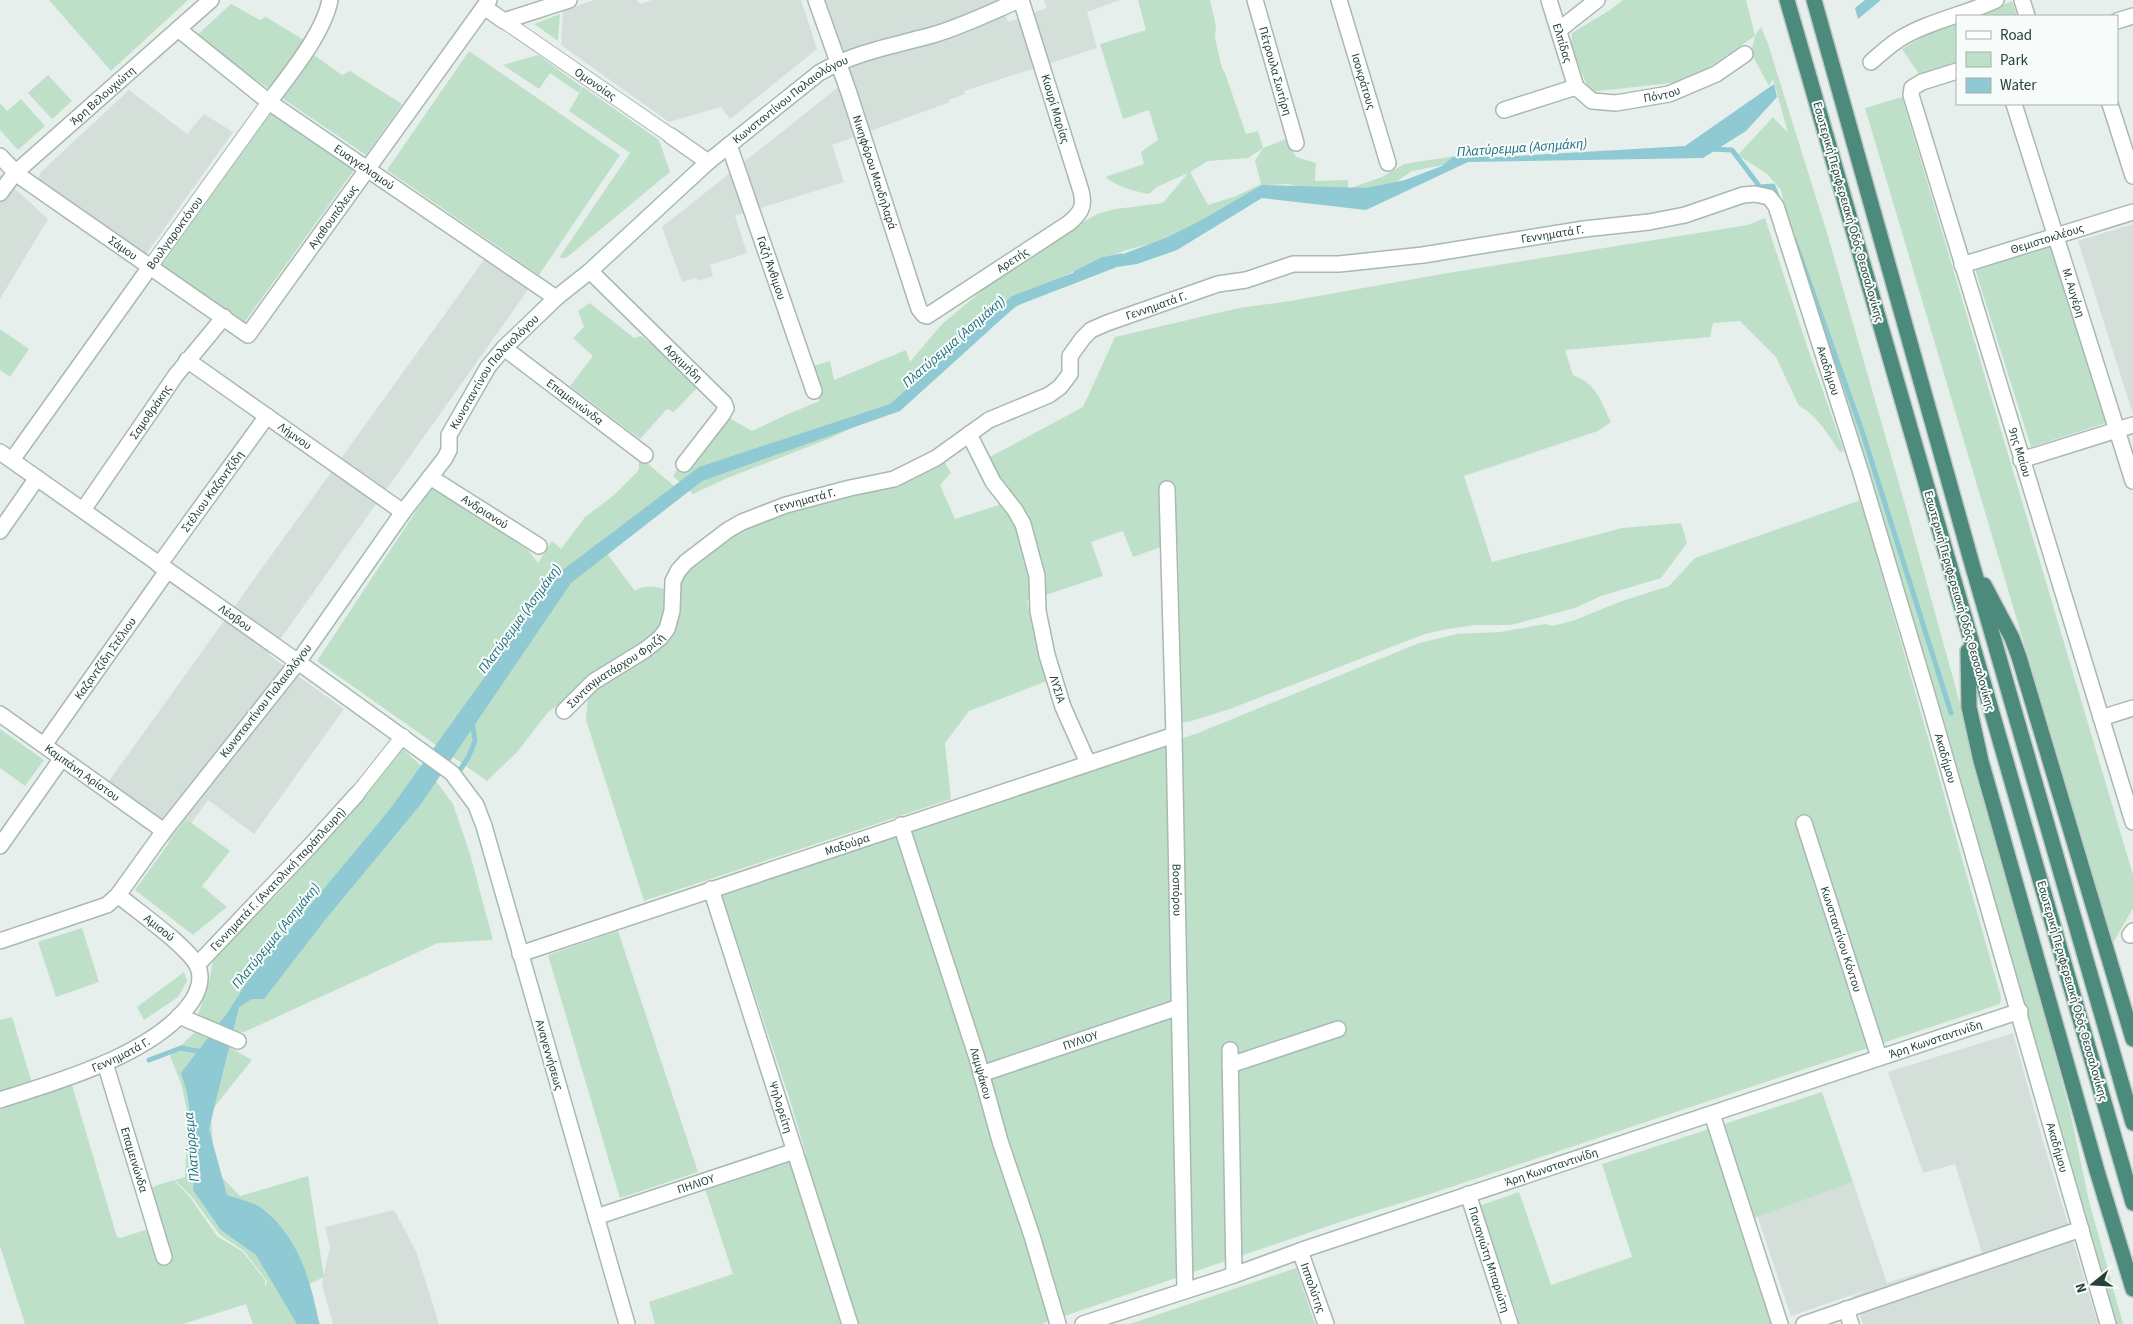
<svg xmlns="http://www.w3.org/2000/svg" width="2133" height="1324" viewBox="0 0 2133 1324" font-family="'Source Sans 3',sans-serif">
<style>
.built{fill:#d4dfda}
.green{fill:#bfe0c8;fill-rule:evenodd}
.water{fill:#8ec9d4}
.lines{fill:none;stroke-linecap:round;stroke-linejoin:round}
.stream{stroke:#8ec9d4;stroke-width:5}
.pedestrian-casing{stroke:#a8b8b2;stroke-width:16}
.minor-casing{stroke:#a8b8b2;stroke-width:18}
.tertiary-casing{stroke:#a8b8b2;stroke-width:18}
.secondary-casing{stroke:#a4bbb3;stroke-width:18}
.trunk-casing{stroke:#c2cac8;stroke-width:18}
.pedestrian{stroke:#fff;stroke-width:14}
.minor{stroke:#fff;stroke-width:15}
.tertiary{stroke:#fff;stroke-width:15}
.secondary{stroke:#fff;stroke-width:15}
.trunk{stroke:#4c8a7c;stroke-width:15}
.labels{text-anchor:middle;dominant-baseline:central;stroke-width:4;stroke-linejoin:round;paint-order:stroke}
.street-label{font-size:12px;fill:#24423a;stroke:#f7fbf9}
.water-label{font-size:14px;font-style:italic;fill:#1c6f80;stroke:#f7fbf9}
</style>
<rect width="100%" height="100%" fill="#e6efeb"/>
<path class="built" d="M 594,0 L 637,0 L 640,4 L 652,0 L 801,0 L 817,49 L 730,119 L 721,107 L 669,122 L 561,45 L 563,11 Z
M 826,0 L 1001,0 L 1008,22 L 1047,8 L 1044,0 L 1120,0 L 1087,12 L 1097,48 L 964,91 L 965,94 L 949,100 L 950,102 L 832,145 L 844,182 L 735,216 L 747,253 L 710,265 L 713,276 L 697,281 L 696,278 L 682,282 L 662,227 L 851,77 Z
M 129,90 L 187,134 L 204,114 L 233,132 L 144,257 L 37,181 L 41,172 Z
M 0,175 L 48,219 L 0,299 Z
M 2133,224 L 2133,411 L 2132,411 L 2078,241 Z
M 491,250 L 535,280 L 269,655 L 344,709 L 254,834 L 208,800 L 175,846 L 101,792 Z
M 2013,1033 L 2042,1138 L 2098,1324 L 1863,1324 L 1853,1296 L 1875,1287 L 1791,1316 L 1757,1215 L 1853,1182 L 1887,1283 L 1982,1253 L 1955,1164 L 1923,1173 L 1888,1072 Z
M 394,1210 L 416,1251 L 439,1324 L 333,1324 L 322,1284 L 330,1247 L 325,1227 Z"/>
<path class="green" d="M 49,0 L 188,0 L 111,71 Z
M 1138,0 L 1210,0 L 1216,26 L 1215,38 L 1222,68 L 1226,76 L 1246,134 L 1258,131 L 1263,148 L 1286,139 L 1296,157 L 1316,163 L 1315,181 L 1348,180 L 1348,189 L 1382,177 L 1404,164 L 1487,151 L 1489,156 L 1412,171 L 1387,188 L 1345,197 L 1288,184 L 1268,185 L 1215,220 L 1173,238 L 1126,250 L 1083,267 L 1058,279 L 984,329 L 887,412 L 828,439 L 725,479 L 693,494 L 673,476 L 680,465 L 729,418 L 752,431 L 788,414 L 820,401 L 805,368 L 830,361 L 834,380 L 906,350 L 910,362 L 942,324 L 995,280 L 1076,226 L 1097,214 L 1116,209 L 1163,203 L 1188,173 L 1157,187 L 1149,194 C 1133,191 1118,187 1105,177 L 1144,164 L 1141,152 L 1158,140 L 1149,110 L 1123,119 L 1100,44 L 1146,30 ZM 1263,148 L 1255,161 L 1261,184 L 1236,196 L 1208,205 L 1190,172 L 1208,161 L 1248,158 Z
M 1623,0 L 1746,0 L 1755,35 L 1761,27 L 1768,44 L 1827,233 L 1908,515 L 2022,928 L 2071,1116 L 2089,1201 L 2123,1324 L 2116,1324 L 2110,1307 L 1946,728 L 1899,582 L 1842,384 L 1797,258 L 1781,190 L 1767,174 L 1738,155 L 1773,117 L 1788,133 L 1773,79 L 1769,86 L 1751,53 L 1755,36 L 1689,81 L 1590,92 L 1571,48 L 1572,33 L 1610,10 Z
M 2012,1 L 2017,16 L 1980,16 Z
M 231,4 L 260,20 L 266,17 L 304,40 L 269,89 L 195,37 Z
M 560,14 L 558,41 L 534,24 Z
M 1957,25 L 1957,62 L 1919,74 L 1902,49 L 1929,33 Z
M 469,51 L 620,155 L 539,275 L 387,170 Z
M 314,55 L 342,75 L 350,71 L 402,104 L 366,155 L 282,98 Z
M 538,55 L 582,87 L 579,93 L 550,73 L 539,89 L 503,65 Z
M 48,75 L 72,101 L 52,119 L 28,93 Z
M 583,87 L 659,140 L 670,172 L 566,258 L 559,258 L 630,153 L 569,111 Z
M 1902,97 L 2133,875 L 2133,908 L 2113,943 L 1865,108 Z
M 21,99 L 45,126 L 18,150 L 0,130 L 0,103 L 7,111 Z
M 271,112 L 354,170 L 244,323 L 161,264 Z
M 1765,218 L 1807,346 L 1844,451 L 1840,452 C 1829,436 1816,414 1799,406 L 1776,357 L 1740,321 L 1713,323 L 1710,337 L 1565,350 L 1573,375 C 1597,384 1600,400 1611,422 L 1598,431 L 1464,476 L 1492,562 L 1622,528 L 1681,523 L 1687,543 L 1661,578 L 1601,596 L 1575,608 L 1511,625 L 1475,625 L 1442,630 L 1425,634 L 1227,710 L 1188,722 L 1181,722 L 1178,541 L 1133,557 L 1123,531 L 1091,542 L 1103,576 L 1027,601 L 1047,681 L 969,711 L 945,743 L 951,799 L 644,901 L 586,720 L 588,696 L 595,689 L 663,643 L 683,573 L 729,538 L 753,525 L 817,501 L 905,482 L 943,459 L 951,473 L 940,485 L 955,519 L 1002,504 L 998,479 L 988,458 L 1083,407 L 1115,337 L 1239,308 L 1290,301 L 1448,273 L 1748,225 Z
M 2053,245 L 2109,422 L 2031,447 L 1975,269 Z
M 590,303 L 634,338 L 641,336 L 659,350 L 697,388 L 674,412 L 667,409 L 640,439 L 570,386 L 593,356 L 573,338 L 584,327 L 578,311 Z
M 0,329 L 29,349 L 10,377 L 0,370 Z
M 639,456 L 674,486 L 599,543 L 635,591 C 644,585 653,586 664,589 C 672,602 664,620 657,632 L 548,712 L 518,751 L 487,781 L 317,661 L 434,484 L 528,550 L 538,563 L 552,541 L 561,549 L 585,517 L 613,496 L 636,473 L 639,469 Z
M 1861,500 L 2001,997 L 2000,1004 L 1430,1194 L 1340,1222 L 1041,1324 L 655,1324 L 649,1302 L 733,1274 L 705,1189 L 806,1154 L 789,1097 L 722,896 L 734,889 L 1198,733 L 1419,643 L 1457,634 L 1500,632 L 1545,624 L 1553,626 L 1575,620 L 1622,601 L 1669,586 L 1695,558 Z
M 0,729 L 44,760 L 25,786 L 0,768 Z
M 403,749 L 433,777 L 453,804 L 470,854 L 493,940 L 438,943 L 244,1032 C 227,1032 212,1026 198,1015 L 210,977 L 213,960 L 217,954 L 248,920 L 275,897 L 355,809 Z
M 186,819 L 230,851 L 202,886 L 227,907 L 193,935 L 135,890 Z
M 82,928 L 99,982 L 56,997 L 38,942 Z
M 618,931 L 698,1172 L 620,1198 L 548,955 Z
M 184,972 L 187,981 L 178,997 L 144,1020 L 137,1007 Z
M 12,1017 L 32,1083 L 0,1094 L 0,1020 Z
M 196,1031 L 215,1039 L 252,1060 L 211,1111 L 214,1169 L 240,1196 L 308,1176 L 324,1277 L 309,1284 L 320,1324 L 253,1324 L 246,1304 L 183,1324 L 25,1324 L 0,1246 L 0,1109 L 72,1085 L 117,1237 L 120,1238 L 161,1225 L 149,1188 L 174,1180 L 189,1196 L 217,1236 L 243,1252 L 265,1280 L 265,1288 L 267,1281 L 244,1251 L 220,1235 L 191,1196 L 175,1180 L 185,1177 L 188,1115 L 181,1083 L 170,1056 Z
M 1822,1092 L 1853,1182 L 1740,1223 L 1775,1324 L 1518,1324 L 1517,1315 L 1479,1206 L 1519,1192 L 1551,1285 L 1632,1257 L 1602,1164 Z
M 1296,1268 L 1315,1324 L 1130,1324 Z"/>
<path class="water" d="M 1865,0 L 1881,0 L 1858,19 L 1855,8 Z
M 1774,84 L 1777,97 L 1746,131 L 1703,158 L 1468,162 L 1366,210 L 1262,198 L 1177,250 L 1137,264 L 1117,267 L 1016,306 L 900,411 L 702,481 L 571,583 L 421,804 L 325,920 L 264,999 L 252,999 L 239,1007 L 209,1129 L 227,1195 C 238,1199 254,1202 263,1209 C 299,1238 311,1281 319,1324 L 297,1324 L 256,1255 L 221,1230 L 193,1190 L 196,1150 L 187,1093 L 181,1073 L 228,1012 L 249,979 L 390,809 L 560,572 L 699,467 L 890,404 L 1012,296 L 1168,237 L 1198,222 L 1262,185 L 1366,188 L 1405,180 L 1442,166 L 1453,157 L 1500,157 L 1685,146 Z"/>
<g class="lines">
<path class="stream" d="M 1710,149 L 1732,150 L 1760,187 L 1773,186 L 1778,199
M 1794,239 L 1863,434 L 1951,713
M 1076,273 L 1102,260 L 1121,256
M 458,773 L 468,758 L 475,741 L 472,721
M 149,1060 L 181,1048 L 203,1052"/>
<g class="pedestrian-casing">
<g id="pedestrian">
<path id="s1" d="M 504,21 L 671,136"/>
<path id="s2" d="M 150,267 L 269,102"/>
<path d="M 357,794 L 403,736"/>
</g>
</g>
<g class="minor-casing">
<g id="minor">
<path id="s3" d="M 816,0 L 849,93 L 919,309 L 924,315 L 927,316 L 1069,223 C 1081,213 1085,206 1081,191 L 1021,0"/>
<path id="s4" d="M 1255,0 L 1296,143"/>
<path id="s5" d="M 1339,0 L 1388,163"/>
<path id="s6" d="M 1549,0 L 1576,87"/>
<path d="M 2022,0 L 2027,16"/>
<path d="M 484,7 L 504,21 L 569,0"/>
<path d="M 2117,21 L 2133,16"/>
<path id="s7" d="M 178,29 L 269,102 L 556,298"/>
<path d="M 1559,30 L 1597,0"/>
<path d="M 1871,62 C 1880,54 1889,46 1898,40 C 1928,21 1965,15 1996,0"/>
<path id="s8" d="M 1957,71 L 1922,82 L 1912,88 L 1911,95 L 2133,822"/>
<path id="s9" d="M 1576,87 L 1592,101 L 1616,103 L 1669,94 L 1716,74 L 1745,54"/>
<path d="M 269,102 C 289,75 324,33 330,0"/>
<path id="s10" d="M 2014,104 L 2133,481"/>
<path d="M 2110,104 L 2133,176"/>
<path d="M 1504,110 L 1576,87"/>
<path d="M 671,136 L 708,162"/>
<path id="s11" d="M 729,145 L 814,391"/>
<path id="s12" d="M 0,156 L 18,175 L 248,335 L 489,0"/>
<path id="s13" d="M 0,193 L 15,173 L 211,0"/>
<path id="s14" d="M 1962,265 L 2133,212"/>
<path id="s15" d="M 590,271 L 724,403 L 726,408 L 722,415 L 684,464"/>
<path id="s16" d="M 504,348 L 645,455"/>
<path id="s17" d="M 187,360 L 403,512"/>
<path id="s18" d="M 969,434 L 993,482 L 1015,510 L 1023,524 L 1037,576 L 1038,611 L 1047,655 L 1063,707 L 1088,763"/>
<path d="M 12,460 L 150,267"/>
<path d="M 2021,460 L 2133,425"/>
<path id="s19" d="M 430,477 L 539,546"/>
<path id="s20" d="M 1167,489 L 1174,735 L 1185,1291"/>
<path id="s21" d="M 83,510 L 176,375 L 224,317"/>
<path d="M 0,531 L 37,478"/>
<path id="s22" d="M 159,565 L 267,416"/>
<path id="s23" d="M 564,711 L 593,682 L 645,650 L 660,638 L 667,629 L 672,611 L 673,581 L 678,571 L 686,562 L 728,530 L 742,522 L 786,505 L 850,488 L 894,479 L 936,458 L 989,420 L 1049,395 L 1060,387 L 1070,374 L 1070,356 L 1083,338 L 1091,330 L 1107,323 L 1218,284 L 1246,280 L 1293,264 L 1339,264 L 1423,255 L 1584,229 L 1649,222 L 1685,215 L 1743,195 L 1755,194 L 1769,197 L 1776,206 L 1861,473 L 1929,701 L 2108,1324"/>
<path id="s24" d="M 0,714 L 164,831"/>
<path d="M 2101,718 L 2133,708"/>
<path id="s25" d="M 44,745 L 167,571"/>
<path id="s26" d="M 1804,823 L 1879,1057"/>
<path id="s27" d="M 901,825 L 977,1058 L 1000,1141 L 1032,1236 L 1058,1324"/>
<path d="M 0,846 L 62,758"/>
<path id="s28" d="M 711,889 L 850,1324"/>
<path d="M 2130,935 L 2133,931"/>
<path id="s29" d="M 520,954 L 1174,735"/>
<path id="s30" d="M 197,965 L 310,846 L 357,794"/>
<path d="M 179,1016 L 238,1041"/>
<path d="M 1230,1050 L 1234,1275"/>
<path id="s31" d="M 105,1063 L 164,1257"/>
<path d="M 1230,1065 L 1338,1029"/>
<path id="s32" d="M 981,1074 L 1179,1007"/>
<path id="s33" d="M 0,1100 C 59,1081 156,1054 192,1001 C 199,990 203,977 197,965 C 186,945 137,911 118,895"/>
<path d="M 1712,1114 L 1780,1324"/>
<path id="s34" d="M 1468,1194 L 1510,1324"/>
<path id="s35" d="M 596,1217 L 795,1151"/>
<path id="s36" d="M 1300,1251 L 1326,1324"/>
<path d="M 1846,1309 L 1851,1324"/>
<path id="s37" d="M 1083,1324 L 1234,1275 L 1308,1248 L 2020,1011"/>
<path d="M 1804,1324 L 2081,1229"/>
</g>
</g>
<g class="tertiary-casing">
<g id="tertiary">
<path id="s38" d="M 0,452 L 298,662 L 164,831 L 118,895 L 107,905 L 0,941"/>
</g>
</g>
<g class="secondary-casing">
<g id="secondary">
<path id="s39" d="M 627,1324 L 484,826 L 476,805 L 452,773 L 298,662 L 403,512 L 445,458 L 449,450 L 449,435 L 488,367 L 504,348 L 556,298 L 590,271 L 708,162 L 819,73 C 854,52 897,45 936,34 C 965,25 992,12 1019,0"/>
</g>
</g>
<g class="trunk-casing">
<path id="trunk" d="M 1787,0 L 2133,1203
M 1814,0 L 1972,564 L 2133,1123
M 1984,585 L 2012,638 L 2019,657 L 2133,1039
M 1968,651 L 1969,707 L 1981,761 L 2097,1171 L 2133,1289"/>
</g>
<use href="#pedestrian" class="pedestrian"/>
<use href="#minor" class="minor"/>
<use href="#tertiary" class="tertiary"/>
<use href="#secondary" class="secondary"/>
<use href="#trunk" class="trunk"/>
</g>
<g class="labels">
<g class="street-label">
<text stroke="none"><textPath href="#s6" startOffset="45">Ελπίδας</textPath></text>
<text stroke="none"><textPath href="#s4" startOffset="74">Πέτρουλα Σωτήρη</textPath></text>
<text stroke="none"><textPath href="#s5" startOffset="85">Ισοκράτους</textPath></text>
<text stroke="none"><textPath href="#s1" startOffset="111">Ομονοίας</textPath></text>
<text stroke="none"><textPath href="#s9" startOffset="92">Πόντου</textPath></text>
<text stroke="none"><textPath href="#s13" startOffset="142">Άρη Βελουχιώτη</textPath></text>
<text stroke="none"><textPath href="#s39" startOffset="1529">Κωνσταντίνου Παλαιολόγου</textPath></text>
<text transform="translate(1055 109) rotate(73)">Κιουρί Μαρίας</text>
<text stroke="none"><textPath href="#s7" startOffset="232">Ευαγγελισμού</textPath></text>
<text stroke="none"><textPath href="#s3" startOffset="182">Νικηφόρου Μανδηλαρά</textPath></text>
<text transform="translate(1848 212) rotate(74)">Εσωτερική Περιφερειακή Οδός Θεσσαλονίκης</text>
<text stroke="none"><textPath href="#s12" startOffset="452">Αγαθουπόλεως</textPath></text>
<text stroke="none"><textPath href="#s2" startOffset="42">Βουλγαροκτόνου</textPath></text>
<text stroke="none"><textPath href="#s23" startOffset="1165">Γεννηματά Γ.</textPath></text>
<text stroke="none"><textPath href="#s14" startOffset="89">Θεμιστοκλέους</textPath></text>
<text stroke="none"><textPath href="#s12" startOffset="154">Σάμου</textPath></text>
<text stroke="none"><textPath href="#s3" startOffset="439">Αρετής</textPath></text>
<text stroke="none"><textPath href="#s11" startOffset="130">Γαζή Άνθιμου</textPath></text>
<text stroke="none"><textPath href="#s10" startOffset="198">Μ. Αυγέρη</textPath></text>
<text stroke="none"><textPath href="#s23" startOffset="760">Γεννηματά Γ.</textPath></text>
<text stroke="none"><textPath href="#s15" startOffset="131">Αρχιμήδη</textPath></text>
<text stroke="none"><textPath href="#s23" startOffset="1571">Ακαδήμου</textPath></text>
<text stroke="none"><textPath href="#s39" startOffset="1124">Κωνσταντίνου Παλαιολόγου</textPath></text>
<text stroke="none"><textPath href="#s16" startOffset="89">Επαμεινώνδα</textPath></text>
<text stroke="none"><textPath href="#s21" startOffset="119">Σαμοθράκης</textPath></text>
<text stroke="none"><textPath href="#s17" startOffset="132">Λήμνου</textPath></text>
<text stroke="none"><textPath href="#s8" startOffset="429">9ης Μαίου</textPath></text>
<text stroke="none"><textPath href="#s22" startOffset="91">Στέλιου Καζαντζίδη</textPath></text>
<text stroke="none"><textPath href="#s23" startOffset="340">Γεννηματά Γ.</textPath></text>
<text stroke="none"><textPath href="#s19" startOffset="65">Ανδριανού</textPath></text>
<text transform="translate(1959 601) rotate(74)">Εσωτερική Περιφερειακή Οδός Θεσσαλονίκης</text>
<text stroke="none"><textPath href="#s38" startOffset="288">Λέσβου</textPath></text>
<text stroke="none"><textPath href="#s25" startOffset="106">Καζαντζίδη Στέλιου</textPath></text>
<text stroke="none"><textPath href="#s23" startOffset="66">Συνταγματάρχου Φριζή</textPath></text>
<text stroke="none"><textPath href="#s18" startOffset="275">ΛΥΣΙΑ</textPath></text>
<text transform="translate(266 701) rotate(-52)">Κωνσταντίνου Παλαιολόγου</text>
<text stroke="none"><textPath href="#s23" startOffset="1976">Ακαδήμου</textPath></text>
<text stroke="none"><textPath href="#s24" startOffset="101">Καμπάνη Αρίστου</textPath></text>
<text stroke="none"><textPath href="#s29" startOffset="345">Μαξούρα</textPath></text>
<text stroke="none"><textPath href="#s30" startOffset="118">Γεννηματά Γ. (Ανατολική παράπλευρη)</textPath></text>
<text stroke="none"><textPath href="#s20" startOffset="401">Βοσπόρου</textPath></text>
<text transform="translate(159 928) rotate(39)">Αμισού</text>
<text stroke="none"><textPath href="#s26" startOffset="122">Κωνσταντίνου Κόντου</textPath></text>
<text transform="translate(2072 991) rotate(74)">Εσωτερική Περιφερειακή Οδός Θεσσαλονίκης</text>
<text stroke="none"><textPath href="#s37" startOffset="899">Άρη Κωνσταντινίδη</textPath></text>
<text stroke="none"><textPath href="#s32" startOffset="105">ΠΥΛΙΟΥ</textPath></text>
<text stroke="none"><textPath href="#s33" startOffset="129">Γεννηματά Γ.</textPath></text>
<text transform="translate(549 1055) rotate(74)">Αναγεννήσεως</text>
<text stroke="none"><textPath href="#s27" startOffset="261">Λαμψάκου</textPath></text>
<text stroke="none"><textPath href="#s28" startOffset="229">Ψηλορείτη</textPath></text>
<text stroke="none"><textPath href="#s23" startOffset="2381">Ακαδήμου</textPath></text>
<text stroke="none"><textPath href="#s31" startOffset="101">Επαμεινώνδα</textPath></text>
<text stroke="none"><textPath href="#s37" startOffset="494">Άρη Κωνσταντινίδη</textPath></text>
<text stroke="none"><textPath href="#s35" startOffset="105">ΠΗΛΙΟΥ</textPath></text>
<text stroke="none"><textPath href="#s34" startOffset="69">Παναγιώτη Μπαριώτη</textPath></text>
<text stroke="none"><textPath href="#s36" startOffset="39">Ιππολύτης</textPath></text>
</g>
<g class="water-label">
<text transform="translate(1522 148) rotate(-4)">Πλατύρεμμα (Ασημάκη)</text>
<text transform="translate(954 342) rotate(-41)">Πλατύρεμμα (Ασημάκη)</text>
<text transform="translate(520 619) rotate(-54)">Πλατύρεμμα (Ασημάκη)</text>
<text transform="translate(276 936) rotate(-51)">Πλατύρεμμα (Ασημάκη)</text>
<text transform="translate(192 1147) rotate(-95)">Πλατύρρεμα</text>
</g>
</g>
<rect x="1956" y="15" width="162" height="90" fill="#f7fbf9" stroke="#a3b1ad"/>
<rect x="1966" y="31" width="25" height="8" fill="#ffffff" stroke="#a3b1ad"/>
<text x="2000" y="40" font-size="15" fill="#24423a">Road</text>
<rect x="1966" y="52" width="25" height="15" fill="#bfe0c8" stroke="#a3b1ad"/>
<text x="2000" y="65" font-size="15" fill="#24423a">Park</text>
<rect x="1966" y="78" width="25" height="15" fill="#8ec9d4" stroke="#a3b1ad"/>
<text x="2000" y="90" font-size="15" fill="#24423a">Water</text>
<g transform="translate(2093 1284) rotate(252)" stroke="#f7fbf9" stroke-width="4" paint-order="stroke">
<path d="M0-4L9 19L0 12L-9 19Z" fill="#24423a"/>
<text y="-8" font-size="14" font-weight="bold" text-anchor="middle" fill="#24423a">N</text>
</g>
</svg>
